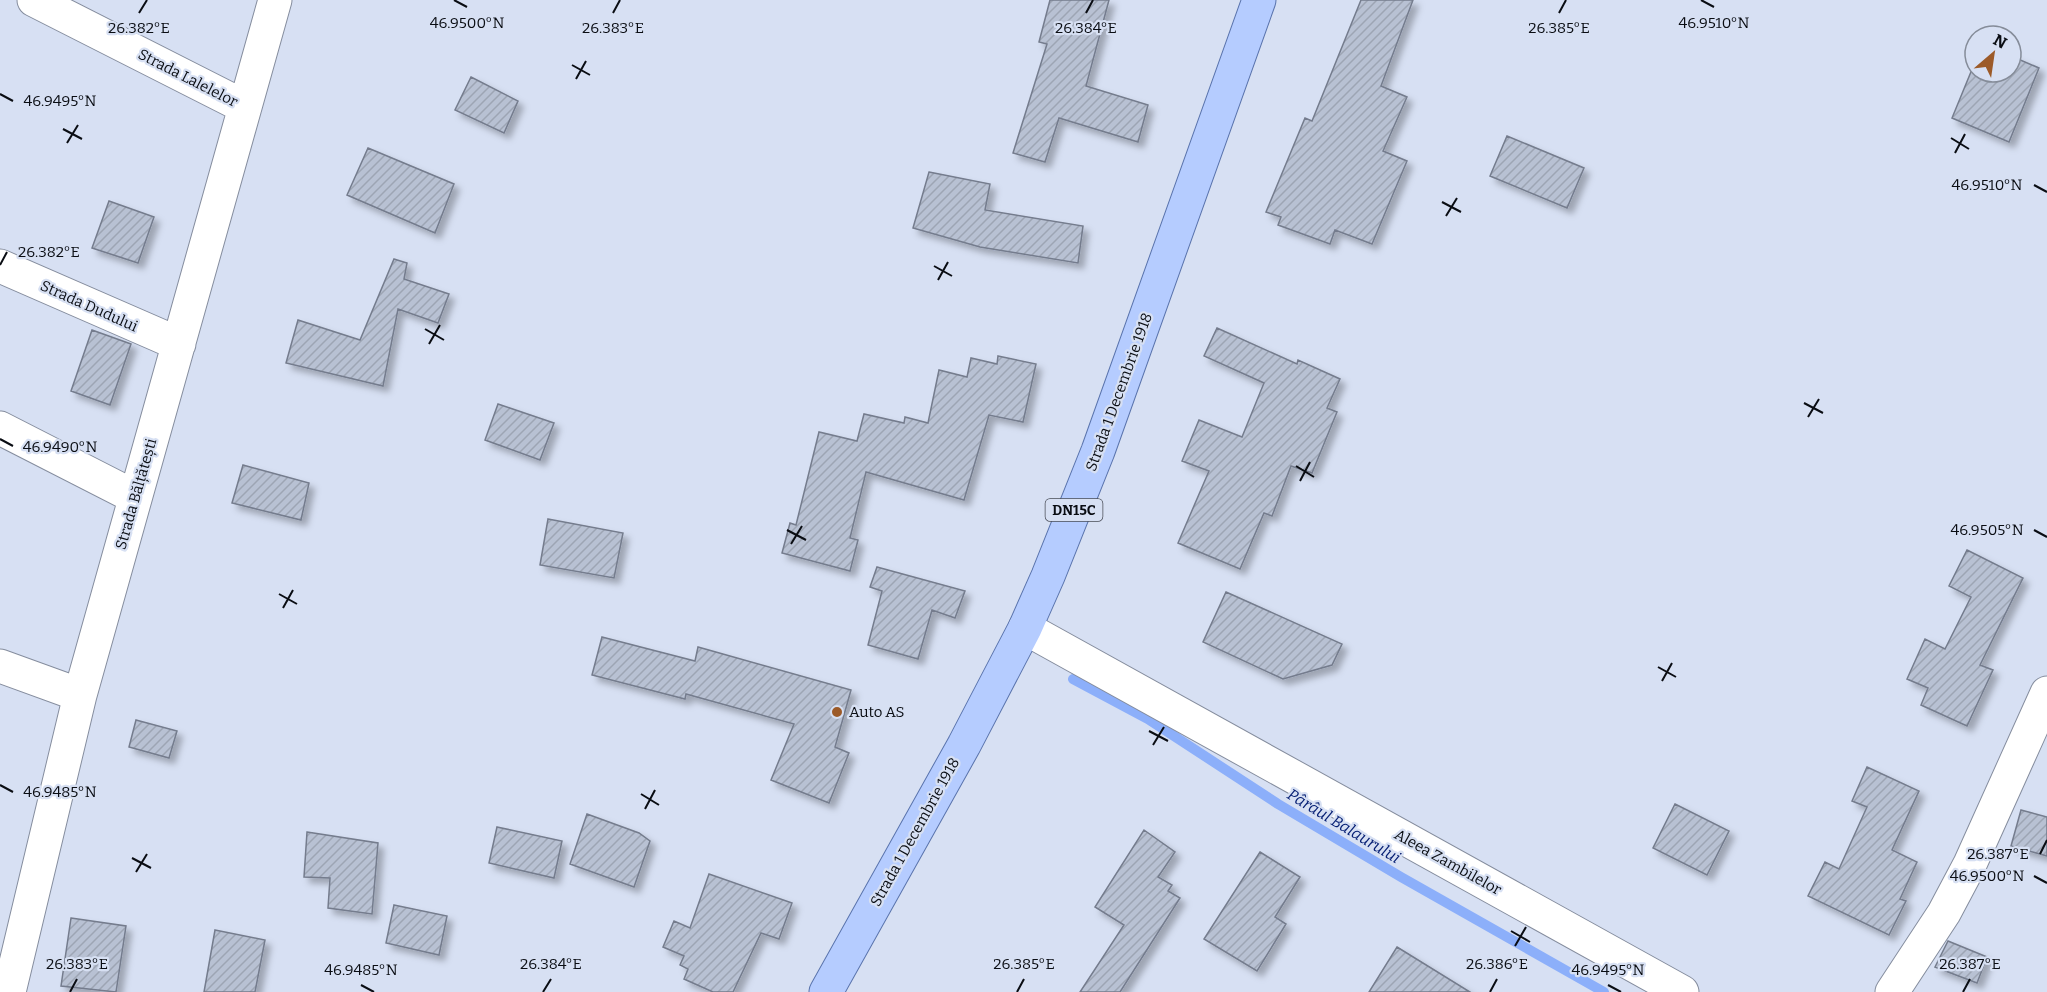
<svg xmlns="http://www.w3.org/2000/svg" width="2047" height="992" viewBox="0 0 2047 992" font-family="Bitter,serif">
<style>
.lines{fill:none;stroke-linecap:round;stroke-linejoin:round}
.stream{stroke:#8caffa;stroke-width:10}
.building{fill:url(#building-hatch);stroke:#747c8d;stroke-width:1.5;filter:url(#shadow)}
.minor-casing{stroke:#858d9e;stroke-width:35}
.major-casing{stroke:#5973ac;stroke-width:35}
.minor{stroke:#fff;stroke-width:33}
.major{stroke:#b5ccff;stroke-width:33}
.ticks{fill:none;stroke:#0a0d13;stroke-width:2}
.poi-dot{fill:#9c5a28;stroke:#d7e0f3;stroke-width:2}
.labels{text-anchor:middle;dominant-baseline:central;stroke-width:4.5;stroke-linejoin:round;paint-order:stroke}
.shield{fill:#d7e0f3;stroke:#484c56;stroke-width:1.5}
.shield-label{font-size:14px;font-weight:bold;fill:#0a0d13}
.street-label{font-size:15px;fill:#0a0d13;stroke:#d7e0f3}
.poi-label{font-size:15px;fill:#0a0d13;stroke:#d7e0f3;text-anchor:start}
.water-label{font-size:16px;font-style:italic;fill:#072074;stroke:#d7e0f3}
.ticks-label{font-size:15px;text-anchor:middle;fill:#0a0d13;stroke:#d7e0f3;stroke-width:4.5;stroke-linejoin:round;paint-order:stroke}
</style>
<defs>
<pattern id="building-hatch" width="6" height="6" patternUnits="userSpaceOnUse" patternTransform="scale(1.5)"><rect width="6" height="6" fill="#b8c1d3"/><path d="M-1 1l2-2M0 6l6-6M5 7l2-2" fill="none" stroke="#9da5b4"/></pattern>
<filter id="shadow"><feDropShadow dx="5.5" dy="5.5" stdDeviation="3" flood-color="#0004"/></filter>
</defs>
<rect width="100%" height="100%" fill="#d7e0f3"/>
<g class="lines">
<path class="stream" d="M 1073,679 L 1148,719 L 1278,804 L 1401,877 L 1604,992"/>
</g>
<path class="building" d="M 1050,0 L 1109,0 L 1086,86 L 1148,105 L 1138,142 L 1059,118 L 1045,162 L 1013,153 L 1047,44 L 1039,42 Z
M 1361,0 L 1413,0 L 1381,86 L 1407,97 L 1383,151 L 1407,161 L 1372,244 L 1335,230 L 1330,244 L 1278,225 L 1281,217 L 1266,212 L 1305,118 L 1312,121 Z
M 2011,56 L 2039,68 L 2009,142 L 1952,118 L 1975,62 L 1975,72 L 2011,72 Z
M 471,77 L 518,101 L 504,133 L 455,110 Z
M 1507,136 L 1584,168 L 1567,208 L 1490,176 Z
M 368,148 L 454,184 L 435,233 L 347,195 Z
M 929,172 L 990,184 L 985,210 L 1083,226 L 1078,263 L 980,247 L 913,228 Z
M 109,201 L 154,217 L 138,263 L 92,248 Z
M 394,259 L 407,263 L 404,279 L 449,294 L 438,323 L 398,309 L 383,386 L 286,363 L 298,320 L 360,340 Z
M 1217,328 L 1297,364 L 1298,360 L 1340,379 L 1327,408 L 1337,412 L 1312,473 L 1291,466 L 1272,516 L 1264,513 L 1240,569 L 1178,543 L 1209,471 L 1182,461 L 1199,420 L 1242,437 L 1264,383 L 1204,356 Z
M 92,330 L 131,344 L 110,405 L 71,391 Z
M 998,356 L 1036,364 L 1023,422 L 989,415 L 964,500 L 866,472 L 850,538 L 858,540 L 850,571 L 782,553 L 790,523 L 796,525 L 819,432 L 857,441 L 864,414 L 904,423 L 905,417 L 928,423 L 939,370 L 967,377 L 971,358 L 997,364 Z
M 498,404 L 554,423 L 540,460 L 485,440 Z
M 243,465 L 309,483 L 301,520 L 232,503 Z
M 548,519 L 623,533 L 614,578 L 540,565 Z
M 1967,550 L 2023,578 L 1980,665 L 1993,670 L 1967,726 L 1921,705 L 1928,688 L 1907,679 L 1925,639 L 1945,649 L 1971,597 L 1949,586 Z
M 877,567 L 965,591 L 955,618 L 932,610 L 918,659 L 868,645 L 882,591 L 870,587 Z
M 1226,592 L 1342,644 L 1332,665 L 1283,679 L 1203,642 Z
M 602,637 L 695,661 L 698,647 L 851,690 L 835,747 L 849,753 L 829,803 L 771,780 L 794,724 L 686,694 L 685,699 L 592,675 Z
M 136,720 L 177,731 L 169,758 L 129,747 Z
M 1867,767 L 1919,791 L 1892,850 L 1917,862 L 1900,899 L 1906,901 L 1889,935 L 1808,896 L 1825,862 L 1839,869 L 1867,807 L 1852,801 Z
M 1675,804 L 1729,831 L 1707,875 L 1653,848 Z
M 2021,810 L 2047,817 L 2047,856 L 2011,846 Z
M 587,814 L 639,833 L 650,841 L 634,887 L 570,864 Z
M 497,827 L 562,841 L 554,878 L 489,863 Z
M 1144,830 L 1175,852 L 1158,877 L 1172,885 L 1168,891 L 1180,898 L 1120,992 L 1080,992 L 1124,925 L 1095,907 Z
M 307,832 L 378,843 L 372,914 L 328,908 L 330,878 L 304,877 Z
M 1260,852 L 1300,877 L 1275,917 L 1286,924 L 1257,971 L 1204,939 Z
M 709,874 L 792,903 L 779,939 L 761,933 L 733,992 L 713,992 L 684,979 L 688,969 L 680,965 L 684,956 L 663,947 L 674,921 L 690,928 Z
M 394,905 L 447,916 L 439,955 L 386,943 Z
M 71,918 L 126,926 L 116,992 L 61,986 Z
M 215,930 L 265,940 L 255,992 L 204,992 Z
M 1948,941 L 1987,957 L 1977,983 L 1935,967 Z
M 1397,947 L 1470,992 L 1369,992 Z"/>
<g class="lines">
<g class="minor-casing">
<path id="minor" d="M 34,0 L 245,107
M 0,266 L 179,344
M 0,428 L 135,497
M 1025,628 L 1682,992
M 0,666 L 80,695
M 9,992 L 80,695 L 275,0
M 1892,992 L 1944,913 L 1970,864 L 2047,693"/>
</g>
<g class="major-casing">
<path id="major" d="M 826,992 L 964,745 L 1025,628 L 1048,576 L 1098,451 L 1259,0"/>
</g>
<use href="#minor" class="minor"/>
<use href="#major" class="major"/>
</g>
<path class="ticks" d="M 454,0 L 467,7M 1701,0 L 1714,7M 139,13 L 147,0M 613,13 L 620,0M 1086,13 L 1093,0M 1559,13 L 1566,0M 572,65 L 590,75M 576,79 L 586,61M 0,94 L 13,101M 63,129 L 82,139M 1951,138 L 1969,149M 67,143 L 78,125M 1955,153 L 1965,134M 2034,185 L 2047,192M 1442,202 L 1461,212M 1446,216 L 1457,198M 0,265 L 7,252M 934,266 L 952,276M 938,280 L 948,262M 425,329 L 444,340M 429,344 L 440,325M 1804,403 L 1823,413M 1808,417 L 1819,399M 0,439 L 13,446M 1296,466 L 1314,477M 1300,481 L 1310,462M 787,530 L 806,540M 2034,530 L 2047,537M 791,544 L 802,526M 279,594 L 297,604M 283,608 L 293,590M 1658,667 L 1676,677M 1662,681 L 1672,663M 1149,731 L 1168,741M 1153,745 L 1164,727M 0,785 L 13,792M 641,794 L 659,805M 645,809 L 655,790M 2040,854 L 2047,840M 132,858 L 151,868M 136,872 L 147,854M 2034,876 L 2047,883M 1511,931 L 1530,942M 1515,946 L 1526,927M 361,985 L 374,992M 1608,985 L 1621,992M 70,992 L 77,979M 543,992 L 551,979M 1017,992 L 1024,979M 1490,992 L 1497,979M 1963,992 L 1970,979"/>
<circle class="poi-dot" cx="837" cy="712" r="6"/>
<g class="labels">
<rect class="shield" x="1045.5" y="499" width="57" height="22" rx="4.5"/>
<g class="shield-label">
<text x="1074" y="510">DN15C</text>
</g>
<g class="street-label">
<text transform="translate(188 78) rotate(27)">Strada Lalelelor</text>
<text transform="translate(89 306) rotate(24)">Strada Dudului</text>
<text transform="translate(1119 392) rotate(-70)">Strada 1 Decembrie 1918</text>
<text transform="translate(136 494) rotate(-74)">Strada Bălțătești</text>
<text transform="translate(915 832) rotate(-61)">Strada 1 Decembrie 1918</text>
<text transform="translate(1448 862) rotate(29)">Aleea Zambilelor</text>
</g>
<g class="poi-label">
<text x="849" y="712">Auto AS</text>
</g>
<g class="water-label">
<text transform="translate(1344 826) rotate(31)">Pârâul Balaurului</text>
</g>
</g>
<g class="ticks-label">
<text x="467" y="28">46.9500°N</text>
<text x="1714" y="28">46.9510°N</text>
<text x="139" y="33">26.382°E</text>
<text x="613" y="33">26.383°E</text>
<text x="1086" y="33">26.384°E</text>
<text x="1559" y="33">26.385°E</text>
<text x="60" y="106">46.9495°N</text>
<text x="1987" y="190">46.9510°N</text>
<text x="49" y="257">26.382°E</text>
<text x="60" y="452">46.9490°N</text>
<text x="1987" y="535">46.9505°N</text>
<text x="60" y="797">46.9485°N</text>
<text x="1998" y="859">26.387°E</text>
<text x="1987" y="881">46.9500°N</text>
<text x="77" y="969">26.383°E</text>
<text x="551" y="969">26.384°E</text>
<text x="1024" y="969">26.385°E</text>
<text x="1497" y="969">26.386°E</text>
<text x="1970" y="969">26.387°E</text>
<text x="361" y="975">46.9485°N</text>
<text x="1608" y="975">46.9495°N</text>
</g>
<g transform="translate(1993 54) rotate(29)"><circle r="28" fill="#d7e0f3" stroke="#858c99" stroke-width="1.5"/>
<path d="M0-4.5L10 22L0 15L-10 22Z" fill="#9c5a28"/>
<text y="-9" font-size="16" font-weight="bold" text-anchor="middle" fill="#0a0d13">N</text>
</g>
</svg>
